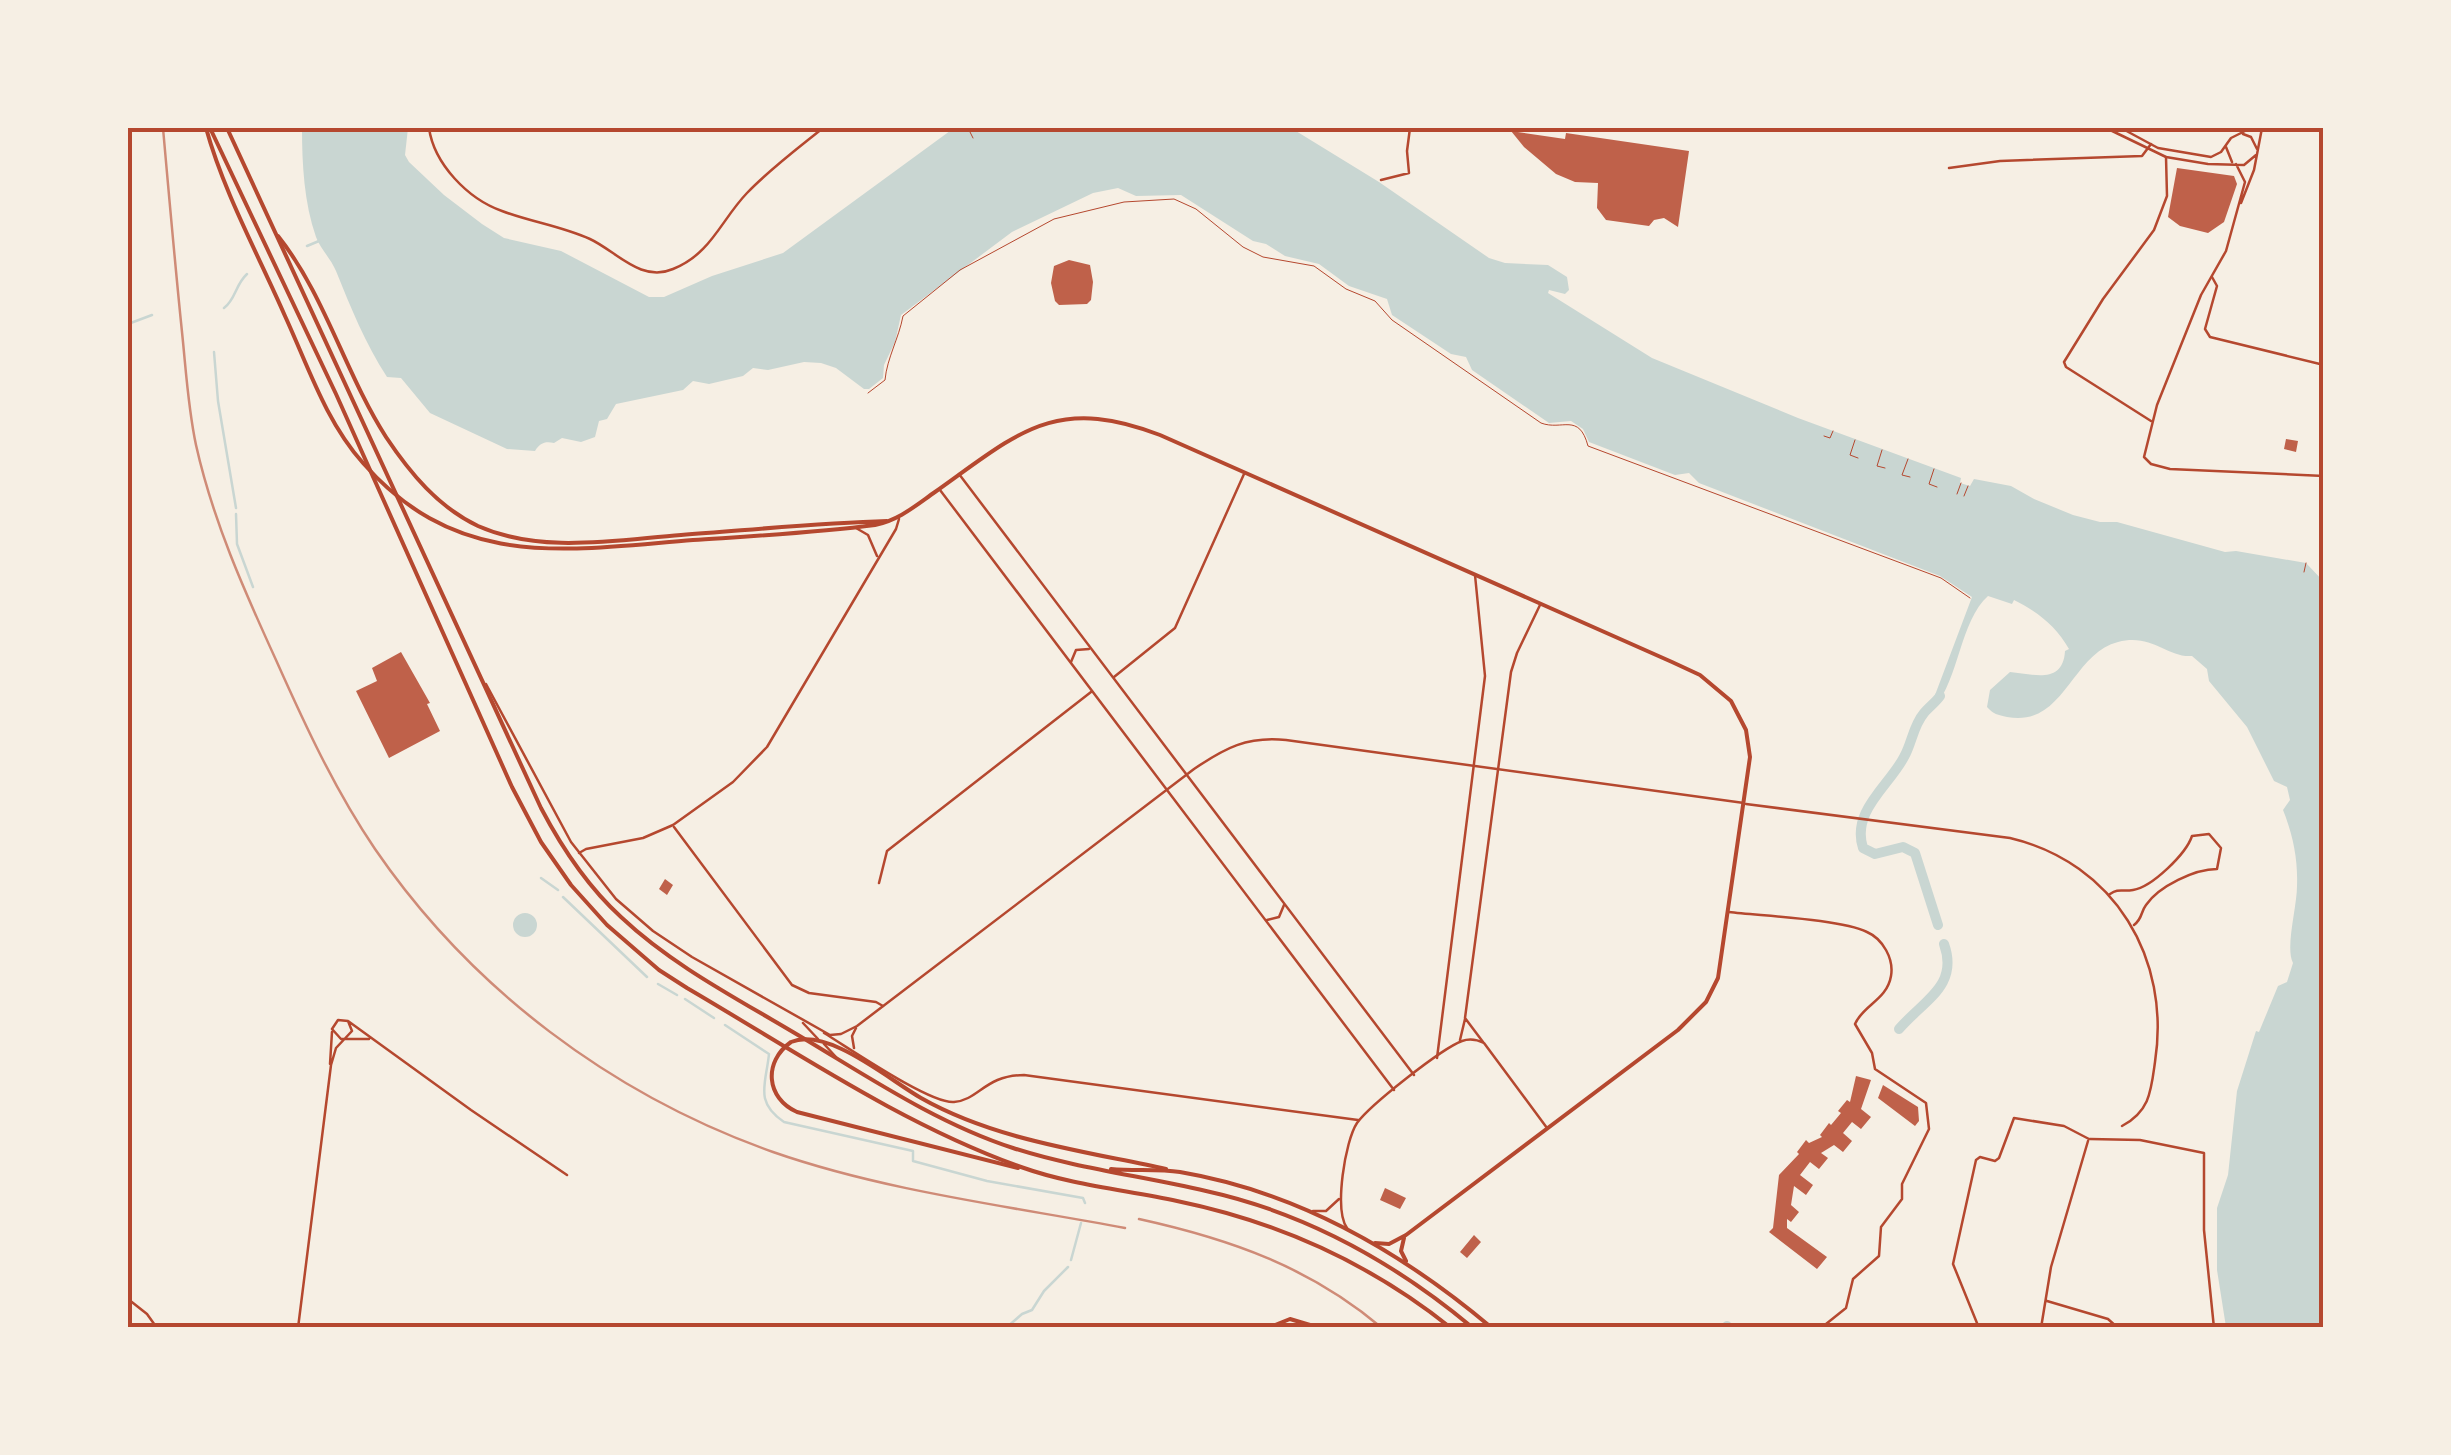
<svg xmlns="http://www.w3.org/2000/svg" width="2451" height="1455" viewBox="0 0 2451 1455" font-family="'Playfair Display',serif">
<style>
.water{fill:#c9d6d2}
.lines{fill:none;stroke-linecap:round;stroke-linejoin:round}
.stream{stroke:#c9d6d2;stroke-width:2.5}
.river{stroke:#c9d6d2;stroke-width:10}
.building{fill:#bf614a}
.path{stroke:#b5482f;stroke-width:1}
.pedestrian{stroke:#b5482f;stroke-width:1}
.minor{stroke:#b5482f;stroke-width:2.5}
.tertiary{stroke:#b5482f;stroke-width:2.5}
.secondary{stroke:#b5482f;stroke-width:4}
.primary{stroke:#b5482f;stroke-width:4}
.rail{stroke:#cf8b77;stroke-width:2.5}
.neatline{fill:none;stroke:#b5482f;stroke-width:4}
</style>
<rect width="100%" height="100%" fill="#f6efe4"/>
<path class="water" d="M 302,128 L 408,128 L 405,155 L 409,162 L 444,195 L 482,224 L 504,238 L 561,251 L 649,297 L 664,297 L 712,276 L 783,253 L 954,128 L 1291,128 L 1379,182 L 1489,258 L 1505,263 L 1548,265 L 1567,277 L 1569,290 L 1565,294 L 1549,290 L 1548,293 L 1652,358 L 1798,418 L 1961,478 L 1960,483 L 1970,486 L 1974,479 L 2011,486 L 2034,499 L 2073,515 L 2100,522 L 2117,522 L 2225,552 L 2236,551 L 2306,563 L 2324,582 L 2323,1327 L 2226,1327 L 2217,1270 L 2217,1208 L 2228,1175 L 2237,1091 L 2256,1031 L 2259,1032 L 2278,986 L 2287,982 L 2293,963 C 2285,948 2297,907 2297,886 C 2298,859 2293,835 2283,810 L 2290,800 L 2287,787 L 2274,781 L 2247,727 L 2209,681 L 2207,669 L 2192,656 C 2167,658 2152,633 2118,642 C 2071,654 2064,728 2007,717 C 1998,715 1993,714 1987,707 L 1990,690 L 2010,672 C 2033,674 2063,685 2065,651 L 2069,649 C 2056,626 2038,612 2014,600 L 2012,604 L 1988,596 C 1960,621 1959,679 1934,708 L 1932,703 L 1972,597 L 1940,576 L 1699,483 L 1689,473 L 1675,475 L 1589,442 L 1583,429 L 1571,421 L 1549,423 L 1472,370 L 1466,357 L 1451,354 L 1392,315 L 1387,299 L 1349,286 L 1319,264 L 1285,256 L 1266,244 L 1253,241 L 1181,195 L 1136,196 L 1118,188 L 1093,193 L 1012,232 L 901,315 L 895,342 L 884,365 L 883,378 L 869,389 L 864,389 L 836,368 L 821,363 L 804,362 L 768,370 L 753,368 L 743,376 L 709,384 L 693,381 L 683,390 L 616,404 L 607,419 L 599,421 L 595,437 L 581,442 L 562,438 L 554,443 C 545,441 540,443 535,451 L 507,449 L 430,413 L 401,378 L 387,377 C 365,343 351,308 336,271 C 331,259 320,248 316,237 C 304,203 302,164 302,128 Z
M513 925a12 12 0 1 1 24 0a12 12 0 1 1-24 0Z"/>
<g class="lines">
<path class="stream" d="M 307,246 L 319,241
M 224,308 C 236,299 235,285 247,274
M 128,324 L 152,315
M 214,352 L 218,401 L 236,508
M 236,514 L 237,544 L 253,587
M 541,878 L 558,890
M 563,897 L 647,977
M 658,984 L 677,995
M 685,999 L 714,1018
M 725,1025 L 769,1054 C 766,1084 754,1102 784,1122 L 913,1151 L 913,1161 L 987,1181 L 1083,1198 L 1085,1203
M 1071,1260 L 1081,1223
M 1006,1328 L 1022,1314 L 1032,1310 L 1044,1291 L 1068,1267"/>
<path class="river" d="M 1938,925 L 1915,853 L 1903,847 L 1875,854 L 1863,848 C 1851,811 1889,786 1904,757 C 1912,743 1913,726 1924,713 C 1929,707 1936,702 1940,696
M 1899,1029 C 1924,1000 1959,986 1944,944
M 1726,1328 L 1727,1326"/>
</g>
<path class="building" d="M 1511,131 L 1565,139 L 1566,133 L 1689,151 L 1678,227 L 1664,218 L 1654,220 L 1649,226 L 1606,220 L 1597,208 L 1598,183 L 1575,182 L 1556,174 L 1524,147 Z
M 2177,168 L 2234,176 L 2237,184 L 2224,222 L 2208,233 L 2180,226 L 2168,217 Z
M 1069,260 L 1090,265 L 1093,282 L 1091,300 L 1087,304 L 1059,305 L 1055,301 L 1051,283 L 1054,266 Z
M 2286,439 L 2298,441 L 2296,452 L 2284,449 Z
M 401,652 L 430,703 L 427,704 L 440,731 L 389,758 L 356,691 L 377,681 L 372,668 Z
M 665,879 L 673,885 L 667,895 L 659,889 Z
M 1856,1076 L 1871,1080 L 1861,1109 L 1871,1117 L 1861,1129 L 1852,1122 L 1843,1133 L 1852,1141 L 1843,1152 L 1834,1145 L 1821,1153 L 1828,1158 L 1819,1169 L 1810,1162 L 1800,1175 L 1813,1185 L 1806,1195 L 1794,1186 L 1791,1205 L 1799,1212 L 1791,1222 L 1787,1219 L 1787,1228 L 1827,1257 L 1817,1269 L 1769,1232 L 1773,1228 L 1779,1175 L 1799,1154 L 1797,1152 L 1806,1140 L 1809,1143 L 1822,1137 L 1820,1135 L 1829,1123 L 1831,1125 L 1841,1113 L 1838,1111 L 1847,1100 L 1850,1102 Z
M 1883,1085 L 1918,1107 L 1919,1121 L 1915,1126 L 1878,1098 Z
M 1385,1188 L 1406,1198 L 1400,1209 L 1380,1200 Z
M 1474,1235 L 1481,1242 L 1467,1258 L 1460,1252 Z"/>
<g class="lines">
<path class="path" d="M 968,128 L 973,138
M 1824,436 L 1830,438 L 1833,431
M 1855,440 L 1850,455 L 1858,458
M 1882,450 L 1877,466 L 1885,468
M 1908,459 L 1902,475 L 1910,477
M 1934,469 L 1929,484 L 1937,487
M 1957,494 L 1961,483
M 1964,496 L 1968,486
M 2304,572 L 2306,563"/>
<path class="pedestrian" d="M 868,393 L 885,380 C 887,358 899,338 903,316 L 960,270 L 1054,219 L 1124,202 L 1174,199 L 1196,209 L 1243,247 L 1263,257 L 1314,266 L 1346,289 L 1375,301 L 1392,320 L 1541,423 C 1562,431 1579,412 1588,446 L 1941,578 L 1970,598"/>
<path class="minor" d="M 429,128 C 434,164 468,199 502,211 C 531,222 561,226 590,239 C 616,251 641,283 673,269 C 711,254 721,220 747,193 C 770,169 797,149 823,128
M 1949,168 L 2000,161 L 2142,156 L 2151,144
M 1381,180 L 1409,173 L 1407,151 L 1410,128
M 2212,277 L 2217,286 L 2205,329 L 2210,337 L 2324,365
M 2151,421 L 2066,367 L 2064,362 L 2103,299 L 2154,230 L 2167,196 L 2166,157
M 1071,662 L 1076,650 L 1089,649
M 1114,677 L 1175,628 L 1244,474
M 1746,804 L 2010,838 C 2115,863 2171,959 2155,1062 C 2151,1091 2150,1111 2122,1126
M 674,827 L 792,985 L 809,993 L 876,1002 L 883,1006
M 879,883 L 887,851 L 1091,692
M 2110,894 C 2119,888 2122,892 2133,890 C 2152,887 2186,854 2192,836 L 2209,834 L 2221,848 L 2217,869 C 2195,869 2159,886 2146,905 C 2140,913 2143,918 2134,925
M 1729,912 C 1762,916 1840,919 1867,932 C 1883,939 1894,959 1891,976 C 1887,1000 1863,1005 1855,1024 L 1872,1053 L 1875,1069 L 1926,1103 L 1929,1129 L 1902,1184 L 1902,1199 L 1881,1227 L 1879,1256 L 1853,1279 L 1846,1308 L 1821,1328
M 1267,920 L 1279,917 L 1284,905
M 332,1029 L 338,1020 L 348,1021 L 471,1110 L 567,1175
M 332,1029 L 341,1039 L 369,1039
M 824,1033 C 849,1048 930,1104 954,1102 C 979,1100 985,1075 1024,1075 L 1358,1120
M 1460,1040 L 1465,1019
M 1483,1042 L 1465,1018 L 1511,672 L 1517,653 L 1540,605
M 854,1048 L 852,1036 L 856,1028
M 1437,1058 L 1485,676 L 1475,575
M 330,1064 L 332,1032
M 2090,1139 L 2140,1140 L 2204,1153 L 2204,1230 L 2214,1328
M 128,1299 L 147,1314 L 157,1328
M 2047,1301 L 2108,1319 L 2118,1328
M 298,1328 L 331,1065 L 336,1048 L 352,1031 L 348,1021
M 1979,1328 L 1953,1264 L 1976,1160 L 1980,1157 L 1995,1161 L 1999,1158 L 2014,1118 L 2064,1126 L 2089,1139
M 2041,1328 L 2051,1267 L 2088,1141"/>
<path class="tertiary" d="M 2106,128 L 2166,157 L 2208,164 L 2244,165 L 2256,155
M 2121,128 L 2158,148 L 2211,157 L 2221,152 L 2231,138 L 2251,128
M 2243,134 L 2251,137 L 2257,149
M 2226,147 L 2232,162
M 2236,164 L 2245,182 L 2226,251 L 2201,295 L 2157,405 L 2144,457 L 2151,464 L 2170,469 L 2324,476
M 2241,203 L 2254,170 L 2262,128
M 959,474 L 1414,1075
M 940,490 L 1394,1090
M 856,528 L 868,535 L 877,556
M 486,684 L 571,842 L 616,899 L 653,931 L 692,957 L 830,1035 L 841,1034 L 857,1026 L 1194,769 C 1225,748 1247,736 1286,740 L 1744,803
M 579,853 L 586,849 L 643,838 L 673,825 L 733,782 L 767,747 L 896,529 L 899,519
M 803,1023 L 818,1039
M 824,1044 L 836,1057
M 1313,1211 L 1326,1211 L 1339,1199
M 1347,1228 C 1334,1210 1345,1141 1357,1123 C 1370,1105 1441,1049 1462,1041 C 1470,1038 1476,1039 1484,1043 L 1547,1128"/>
<path class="secondary" d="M 206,128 C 224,193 258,254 285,316 C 308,366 326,422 363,463 C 458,571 565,550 693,540 C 754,536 814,533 875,525 C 899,520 915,506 935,492 C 1017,434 1054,394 1160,435 L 1672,662 L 1700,675 L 1731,701 L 1746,730 L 1750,757 L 1718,978 L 1706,1002 L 1678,1030 L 1406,1235 L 1389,1244 L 1375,1243
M 278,236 C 325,295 345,373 386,437 C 410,473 438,507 478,526 C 541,554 615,540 681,535 C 750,530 818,523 887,521
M 1018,1168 L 797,1112 C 766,1098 763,1062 791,1042 C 828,1027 888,1079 921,1098 C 995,1140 1084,1151 1166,1169
M 1404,1238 L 1401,1251 L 1406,1261
M 1268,1328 L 1290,1319 L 1320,1328"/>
<path class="primary" d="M 210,128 L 336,394 L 512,787 L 541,842 L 571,885 L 607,925 L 659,970 L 687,988 C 795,1051 903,1125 1021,1167 C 1071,1185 1126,1190 1177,1201 C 1279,1222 1370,1263 1451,1328
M 227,128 L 541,808 C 562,848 587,886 621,917 C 673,966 738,999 798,1035 C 867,1076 936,1123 1013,1148 C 1075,1168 1142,1176 1206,1191 C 1306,1213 1394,1262 1473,1328
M 1111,1169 C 1134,1171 1158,1169 1180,1172 C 1298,1192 1402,1252 1492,1328"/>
<path class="rail" d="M 163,128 C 169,196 175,264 182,332 C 186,370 188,408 196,445 C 213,521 244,590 276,660 C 305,725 335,790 375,849 C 471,989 612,1095 773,1152 C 885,1191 1008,1206 1125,1228
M 1139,1219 C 1230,1239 1310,1267 1382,1328"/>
</g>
<rect width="2451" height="1455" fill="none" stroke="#f6efe4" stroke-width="260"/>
<rect x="130" y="130" width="2191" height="1195" class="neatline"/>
</svg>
